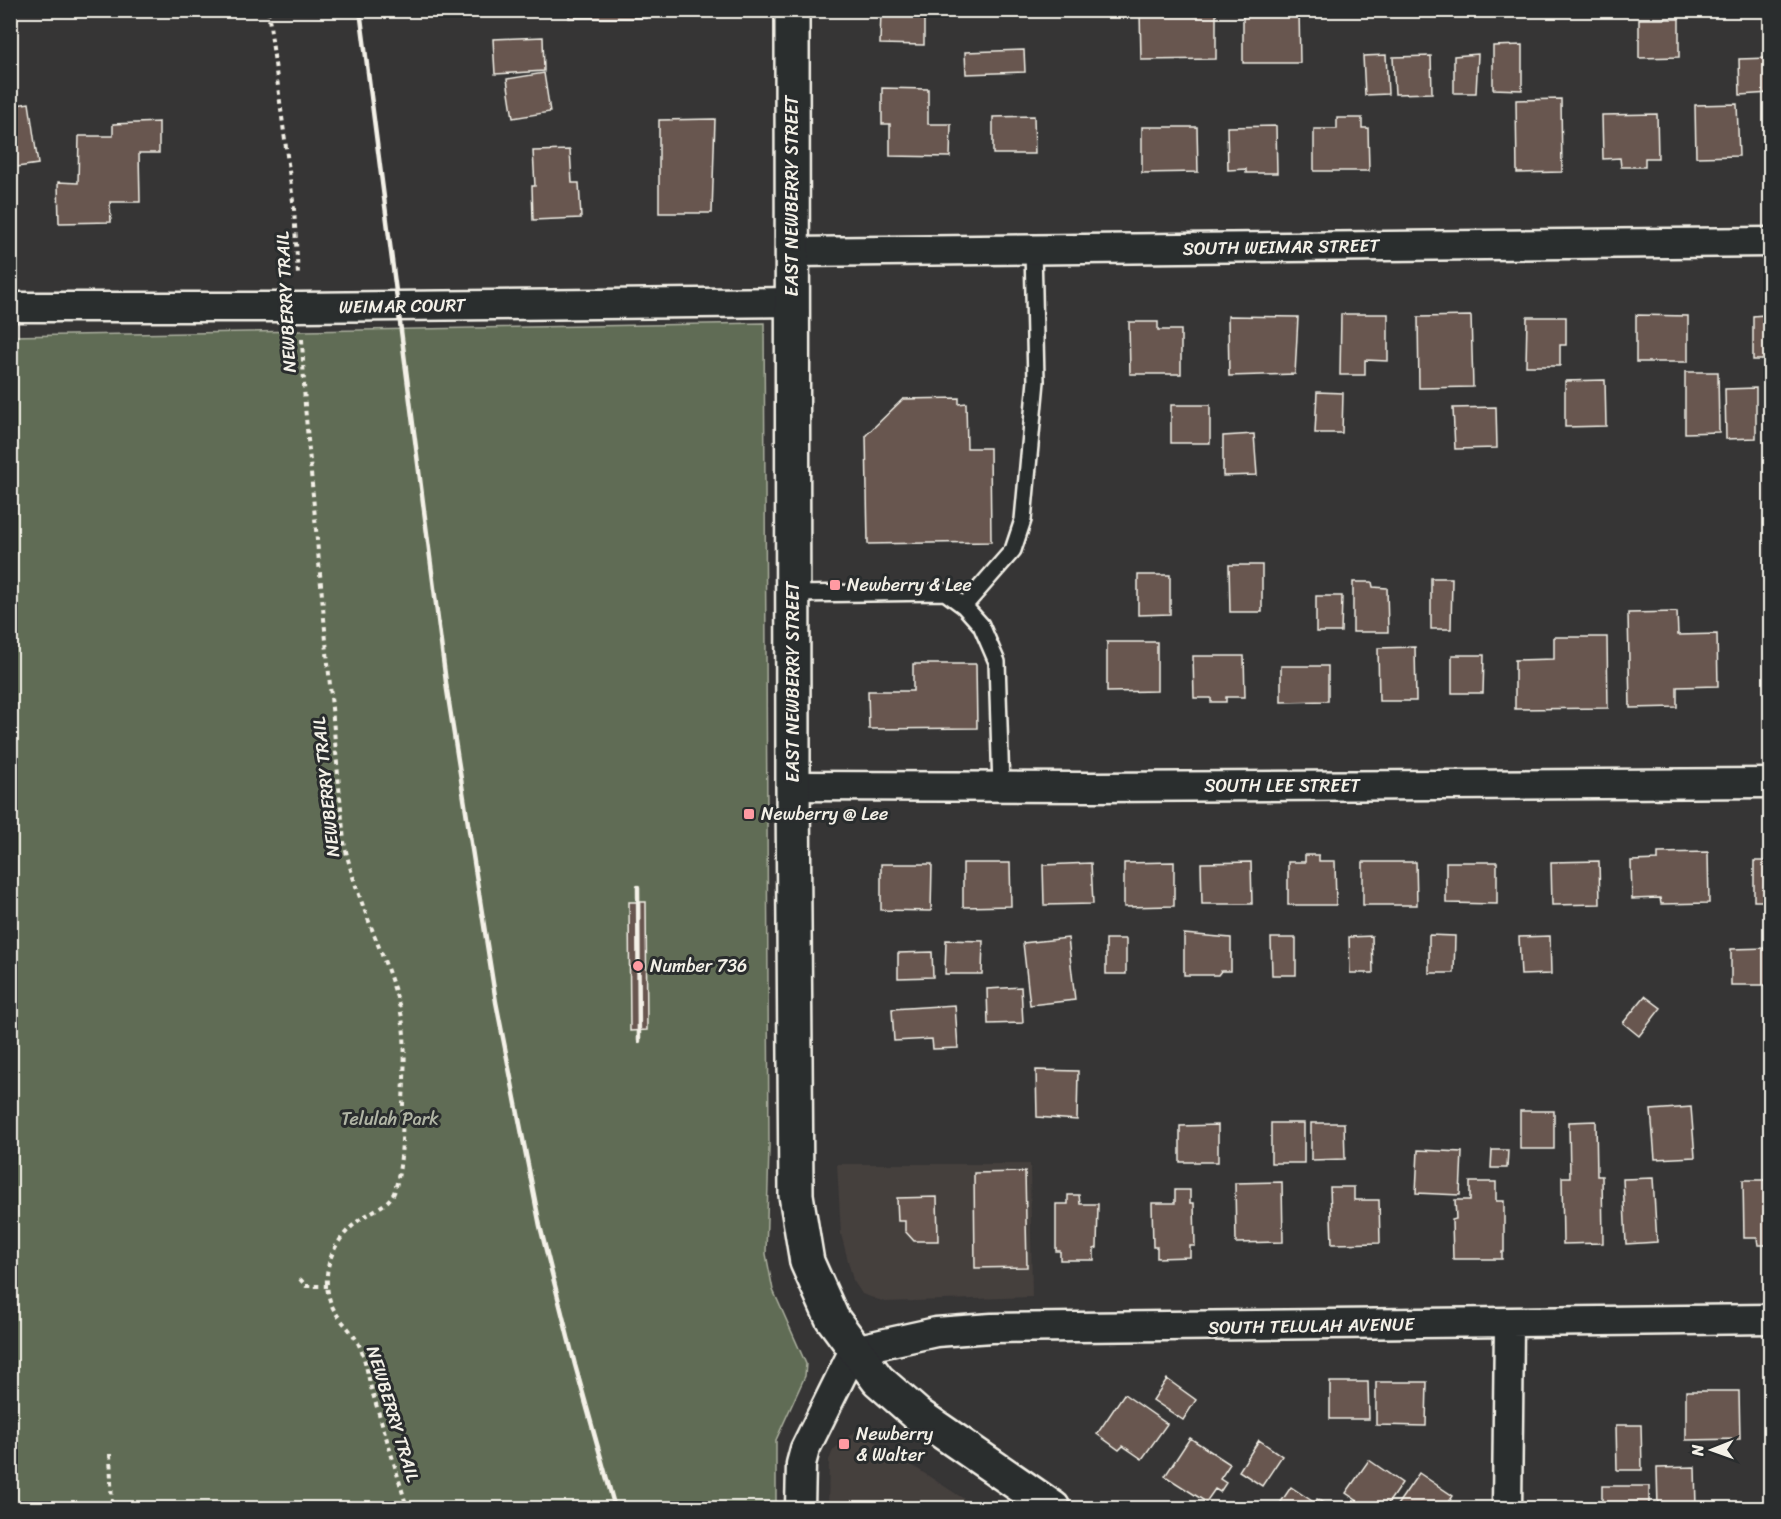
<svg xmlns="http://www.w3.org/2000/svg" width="1781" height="1519" viewBox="0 0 1781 1519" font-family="Sriracha,sans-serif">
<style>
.built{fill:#453f3d}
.green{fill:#606c54;stroke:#aaae9e;stroke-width:1.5}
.building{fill:#675750;stroke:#f4f1e8;stroke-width:1.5}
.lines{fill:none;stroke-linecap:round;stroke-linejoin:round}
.lane-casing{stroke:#f4f1e8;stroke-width:20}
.street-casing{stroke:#f4f1e8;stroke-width:33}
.secondary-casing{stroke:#f4f1e8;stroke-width:38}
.path{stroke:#f4f1e8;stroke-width:4;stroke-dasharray:4.5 4.5;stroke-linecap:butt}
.lane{stroke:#2a2d2e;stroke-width:15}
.street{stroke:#2a2d2e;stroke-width:28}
.secondary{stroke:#2a2d2e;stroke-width:33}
.rail{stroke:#f4f1e8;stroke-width:4.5}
.poi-dot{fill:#ff9aa2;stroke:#2a2d2e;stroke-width:2}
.labels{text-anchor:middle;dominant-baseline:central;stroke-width:6;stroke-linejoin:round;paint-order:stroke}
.street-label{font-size:18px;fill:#f4f1e8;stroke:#2a2d2e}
.poi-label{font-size:18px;fill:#f4f1e8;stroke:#2a2d2e;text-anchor:start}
.park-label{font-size:18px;fill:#b1b5a5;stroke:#2a2d2e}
</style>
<rect width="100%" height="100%" fill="#363535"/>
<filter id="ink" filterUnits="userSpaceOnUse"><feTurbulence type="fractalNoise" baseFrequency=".0167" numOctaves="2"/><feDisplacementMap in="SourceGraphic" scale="12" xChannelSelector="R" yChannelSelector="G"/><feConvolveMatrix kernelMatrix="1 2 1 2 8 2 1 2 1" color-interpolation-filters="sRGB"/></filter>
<g filter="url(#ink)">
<path class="built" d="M 837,1164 L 1030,1164 L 1032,1297 L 885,1302 L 862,1294 L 853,1280 L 841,1234 Z
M 855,1431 L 879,1444 L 978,1508 L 828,1508 L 829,1460 L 833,1450 Z"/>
<path class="green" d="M 764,323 L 769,1148 L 766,1254 L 773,1290 L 806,1364 L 805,1376 L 776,1440 L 776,1508 L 11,1508 L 11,336 Z"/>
<path class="building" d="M 569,10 L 647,10 L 647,18 L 569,18 Z
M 881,10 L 924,10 L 924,45 L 880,44 Z
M 1140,10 L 1216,10 L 1216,59 L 1141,60 Z
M 1243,10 L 1299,10 L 1300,63 L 1243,63 Z
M 1459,10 L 1482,10 L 1482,17 L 1460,17 Z
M 1639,19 L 1679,19 L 1679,57 L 1639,58 Z
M 543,37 L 544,71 L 495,74 L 493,39 Z
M 1522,45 L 1522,90 L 1493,89 L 1493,46 Z
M 1024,50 L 1025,72 L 966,74 L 965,52 Z
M 1478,54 L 1476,93 L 1454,93 L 1454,56 Z
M 1386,55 L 1388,94 L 1365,95 L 1363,56 Z
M 1431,56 L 1432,93 L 1395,94 L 1393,57 Z
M 1769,58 L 1770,93 L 1740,95 L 1739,59 Z
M 544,73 L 550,112 L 513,118 L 507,79 Z
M 882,88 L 928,89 L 928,124 L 951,124 L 950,157 L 890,156 L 890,124 L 882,124 Z
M 1561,99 L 1562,172 L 1517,173 L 1516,100 Z
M 29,103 L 38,164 L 10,168 L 10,106 Z
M 1737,104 L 1739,156 L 1696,157 L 1695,105 Z
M 1657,114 L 1658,158 L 1645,158 L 1645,167 L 1621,167 L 1620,158 L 1603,159 L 1602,115 Z
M 1034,116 L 1035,154 L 993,154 L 993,117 Z
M 1337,118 L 1362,118 L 1362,128 L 1368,128 L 1369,171 L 1314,171 L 1314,129 L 1337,129 Z
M 715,119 L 712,213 L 659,213 L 659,120 Z
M 159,122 L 159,153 L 139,153 L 140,202 L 110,202 L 111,222 L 59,223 L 58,182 L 78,183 L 79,136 L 113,136 L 113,124 Z
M 1276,126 L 1277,173 L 1246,173 L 1246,169 L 1228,170 L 1227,127 Z
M 1142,127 L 1197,127 L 1198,172 L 1142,173 Z
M 570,150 L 572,183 L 579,183 L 581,218 L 533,220 L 532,186 L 535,186 L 533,151 Z
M 1764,310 L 1770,310 L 1770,360 L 1753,360 L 1753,316 L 1764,315 Z
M 1341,314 L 1388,314 L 1388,361 L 1365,360 L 1365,375 L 1340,375 Z
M 1636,315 L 1688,316 L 1688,362 L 1636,362 Z
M 1228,316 L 1298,317 L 1295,374 L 1229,376 Z
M 1471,316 L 1473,387 L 1419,388 L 1418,317 Z
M 1527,317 L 1566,317 L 1566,345 L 1560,345 L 1560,366 L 1526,366 Z
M 1129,322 L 1158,322 L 1158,330 L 1181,330 L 1181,374 L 1130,374 Z
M 1685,372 L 1718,372 L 1719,432 L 1685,433 Z
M 1605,380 L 1606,426 L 1565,427 L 1565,381 Z
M 1756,388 L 1756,438 L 1726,439 L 1725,389 Z
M 1317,392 L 1343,393 L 1342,433 L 1315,433 Z
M 959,398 L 959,404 L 966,403 L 967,448 L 990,448 L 991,542 L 868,544 L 866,435 L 903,399 Z
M 1171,405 L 1210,405 L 1210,443 L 1171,443 Z
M 1496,407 L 1497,448 L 1455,449 L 1453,408 Z
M 1254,434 L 1257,475 L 1223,476 L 1223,436 Z
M 1229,565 L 1262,565 L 1262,612 L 1230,612 Z
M 1138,575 L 1170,575 L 1170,614 L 1138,615 Z
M 1431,578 L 1452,578 L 1451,629 L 1431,629 Z
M 1353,582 L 1372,582 L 1373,587 L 1387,588 L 1388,632 L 1353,632 Z
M 1316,596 L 1342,596 L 1341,632 L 1316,632 Z
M 1677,612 L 1678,635 L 1717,634 L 1718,686 L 1677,687 L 1677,707 L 1630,708 L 1628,613 Z
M 1554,637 L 1607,637 L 1608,708 L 1515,709 L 1515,660 L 1554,659 Z
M 1769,641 L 1770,641 L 1770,706 L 1769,706 Z
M 1107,642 L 1157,642 L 1157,691 L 1107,692 Z
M 1415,647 L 1416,701 L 1379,701 L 1378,648 Z
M 1452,655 L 1484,655 L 1483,693 L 1452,693 Z
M 1193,656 L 1244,656 L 1245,697 L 1226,697 L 1226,702 L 1211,702 L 1211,698 L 1194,698 Z
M 913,664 L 976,664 L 977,728 L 869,729 L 868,691 L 913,691 Z
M 1281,666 L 1328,666 L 1328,701 L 1281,702 Z
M 1708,852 L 1709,903 L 1661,904 L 1660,898 L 1632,899 L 1631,861 L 1658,860 L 1658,853 Z
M 1305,855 L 1319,855 L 1319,861 L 1335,861 L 1336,905 L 1288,905 L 1288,862 L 1305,862 Z
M 1599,861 L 1600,904 L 1552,905 L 1551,862 Z
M 1754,861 L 1770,861 L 1770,901 L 1754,901 Z
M 1174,862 L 1174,906 L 1124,907 L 1124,863 Z
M 1251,862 L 1252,904 L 1202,904 L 1201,863 Z
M 1363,862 L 1416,862 L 1417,905 L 1363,905 Z
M 1446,862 L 1497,862 L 1497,904 L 1446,903 Z
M 963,863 L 1010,863 L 1011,906 L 963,907 Z
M 1091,863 L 1093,904 L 1044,905 L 1043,865 Z
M 881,864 L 932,864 L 931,911 L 881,910 Z
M 629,902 L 646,902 L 647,1030 L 630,1031 Z
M 1184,934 L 1231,938 L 1231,971 L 1221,971 L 1218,975 L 1184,975 Z
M 1429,935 L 1455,936 L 1454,973 L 1429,973 Z
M 1372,936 L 1373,973 L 1350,973 L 1349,937 Z
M 1550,936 L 1551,974 L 1521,975 L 1519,937 Z
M 1068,938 L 1075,1000 L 1030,1005 L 1023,943 Z
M 1271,938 L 1296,938 L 1296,975 L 1272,975 Z
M 1106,939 L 1126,939 L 1126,974 L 1106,974 Z
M 946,940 L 983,941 L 982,974 L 945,974 Z
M 1769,948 L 1770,985 L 1731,985 L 1731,949 Z
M 932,952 L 933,977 L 898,978 L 898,953 Z
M 1021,987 L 1023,1023 L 988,1024 L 987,989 Z
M 1645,996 L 1661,1008 L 1639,1036 L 1623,1023 Z
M 955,1005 L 958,1048 L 933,1049 L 932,1039 L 894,1041 L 892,1009 Z
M 1036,1070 L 1078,1071 L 1077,1120 L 1037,1117 Z
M 1691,1107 L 1695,1157 L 1655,1159 L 1651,1110 Z
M 1520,1111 L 1554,1111 L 1554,1149 L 1520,1149 Z
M 1596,1121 L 1597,1176 L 1602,1176 L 1603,1243 L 1563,1244 L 1562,1177 L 1570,1177 L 1569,1122 Z
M 1271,1123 L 1304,1123 L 1304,1163 L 1271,1163 Z
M 1311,1123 L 1344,1123 L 1345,1159 L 1311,1160 Z
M 1218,1125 L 1218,1162 L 1180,1162 L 1180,1126 Z
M 1418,1150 L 1462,1152 L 1460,1195 L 1416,1193 Z
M 1492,1150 L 1508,1150 L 1507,1168 L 1491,1168 Z
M 1025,1172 L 1027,1267 L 975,1268 L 974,1173 Z
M 1653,1178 L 1657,1242 L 1626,1244 L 1623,1179 Z
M 1743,1180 L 1770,1180 L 1770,1236 L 1768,1236 L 1768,1245 L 1758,1245 L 1757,1238 L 1744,1238 Z
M 1282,1182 L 1283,1242 L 1236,1243 L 1235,1183 Z
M 1470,1182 L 1496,1182 L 1496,1201 L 1504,1201 L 1504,1252 L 1502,1252 L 1502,1259 L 1453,1259 L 1452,1220 L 1456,1219 L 1455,1200 L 1470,1200 Z
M 1330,1187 L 1354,1187 L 1354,1200 L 1379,1200 L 1380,1243 L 1332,1244 Z
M 1175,1190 L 1190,1190 L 1190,1203 L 1194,1203 L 1195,1246 L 1190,1246 L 1190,1257 L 1157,1258 L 1157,1247 L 1153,1247 L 1152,1203 L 1175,1203 Z
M 1068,1195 L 1079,1195 L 1080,1204 L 1098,1204 L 1097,1248 L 1094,1249 L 1094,1260 L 1060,1260 L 1060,1251 L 1056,1251 L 1056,1204 L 1068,1204 Z
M 937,1197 L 938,1241 L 914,1241 L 905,1231 L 905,1221 L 898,1221 L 897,1198 Z
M 1167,1379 L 1196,1400 L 1183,1420 L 1153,1400 Z
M 1330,1382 L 1368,1382 L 1369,1419 L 1330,1419 Z
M 1376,1382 L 1427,1382 L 1426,1426 L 1376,1425 Z
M 1770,1390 L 1770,1449 L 1766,1449 L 1765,1391 Z
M 1686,1391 L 1739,1391 L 1740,1439 L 1686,1440 Z
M 1124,1394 L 1167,1424 L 1142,1459 L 1123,1446 L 1119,1450 L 1097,1434 Z
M 1616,1425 L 1641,1425 L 1642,1470 L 1617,1470 Z
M 1190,1438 L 1230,1464 L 1220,1479 L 1226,1483 L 1220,1492 L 1215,1489 L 1206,1502 L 1165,1476 Z
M 1259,1440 L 1282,1456 L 1262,1486 L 1239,1471 Z
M 1369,1460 L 1402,1483 L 1385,1508 L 1368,1508 L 1346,1493 Z
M 1695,1467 L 1696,1508 L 1658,1508 L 1657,1468 Z
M 1419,1473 L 1453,1496 L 1445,1508 L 1395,1508 Z
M 1602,1486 L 1649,1486 L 1649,1508 L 1602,1508 Z
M 1291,1487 L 1315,1503 L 1317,1499 L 1331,1508 L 1277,1508 Z"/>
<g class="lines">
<g class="lane-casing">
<path id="lane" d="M 792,594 L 945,592 L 964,606 L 981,625 L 997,662 L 1001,787
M 964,606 L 1013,550 L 1023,520 L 1036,381 L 1033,249"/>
</g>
<g class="street-casing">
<path id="street" d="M 792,252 L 1770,242
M 10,307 L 300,307 L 792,302
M 793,786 L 1091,787 L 1770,783
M 800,1508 L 801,1464 L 805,1449 L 854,1350 L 936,1332 L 992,1328 L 1770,1319
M 1507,1508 L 1509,1324"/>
</g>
<g class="secondary-casing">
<path id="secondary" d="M 792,10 L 793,786 L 796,1195 L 807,1262 L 832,1318 L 878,1380 L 918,1415 L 1053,1508"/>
</g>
<path class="path" d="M 268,10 L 294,209 L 298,275
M 302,339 L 305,406 L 344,842 C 355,897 382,947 398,1001 C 408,1034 404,1070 403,1104 C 402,1133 403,1163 395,1190 C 391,1203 376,1209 365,1216 C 342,1231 325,1256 327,1284 C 329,1318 349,1322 360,1347 C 366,1361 368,1377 372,1391 C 384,1430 396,1469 407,1508
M 300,1279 L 306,1286 L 327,1286
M 110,1454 L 112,1508"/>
<use href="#lane" class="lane"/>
<use href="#street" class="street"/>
<use href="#secondary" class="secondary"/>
<path class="rail" d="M 360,10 L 447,690 L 496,1002 L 540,1226 L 575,1365 L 615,1508
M 638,887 L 639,1041"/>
</g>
</g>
<g class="poi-dot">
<rect x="829" y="579" width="12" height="12" rx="3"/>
<rect x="743" y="808" width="12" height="12" rx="3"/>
<circle cx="638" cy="966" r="6"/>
<rect x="838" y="1438" width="12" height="12" rx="3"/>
</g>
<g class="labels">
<g class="street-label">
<text transform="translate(792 196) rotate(-90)">EAST NEWBERRY STREET</text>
<text transform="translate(1281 247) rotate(-1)">SOUTH WEIMAR STREET</text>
<text transform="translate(286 302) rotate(-93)">NEWBERRY TRAIL</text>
<text transform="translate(402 306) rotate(-1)">WEIMAR COURT</text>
<text transform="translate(793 682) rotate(-90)">EAST NEWBERRY STREET</text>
<text x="1282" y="786">SOUTH LEE STREET</text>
<text transform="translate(326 787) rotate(-96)">NEWBERRY TRAIL</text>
<text transform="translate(1311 1326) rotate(-1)">SOUTH TELULAH AVENUE</text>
<text transform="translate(393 1414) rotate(73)">NEWBERRY TRAIL</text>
</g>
<g class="poi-label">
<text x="847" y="585">Newberry &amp; Lee</text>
<text x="761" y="814">Newberry @ Lee</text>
<text x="650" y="966">Number 736</text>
<text x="856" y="1434">Newberry<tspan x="856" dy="21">&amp; Walter</tspan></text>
</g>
<g class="park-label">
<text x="390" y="1119">Telulah Park</text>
</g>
</g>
<rect width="1781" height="1519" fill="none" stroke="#2a2d2e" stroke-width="36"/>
<rect x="18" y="18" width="1745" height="1483" fill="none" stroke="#f4f1e8" stroke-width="2" filter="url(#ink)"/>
<g transform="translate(1712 1450) rotate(269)" stroke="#2a2d2e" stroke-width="4.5" paint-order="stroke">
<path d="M0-4.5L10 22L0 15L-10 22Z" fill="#f4f1e8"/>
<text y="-9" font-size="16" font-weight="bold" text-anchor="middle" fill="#f4f1e8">N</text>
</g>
</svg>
